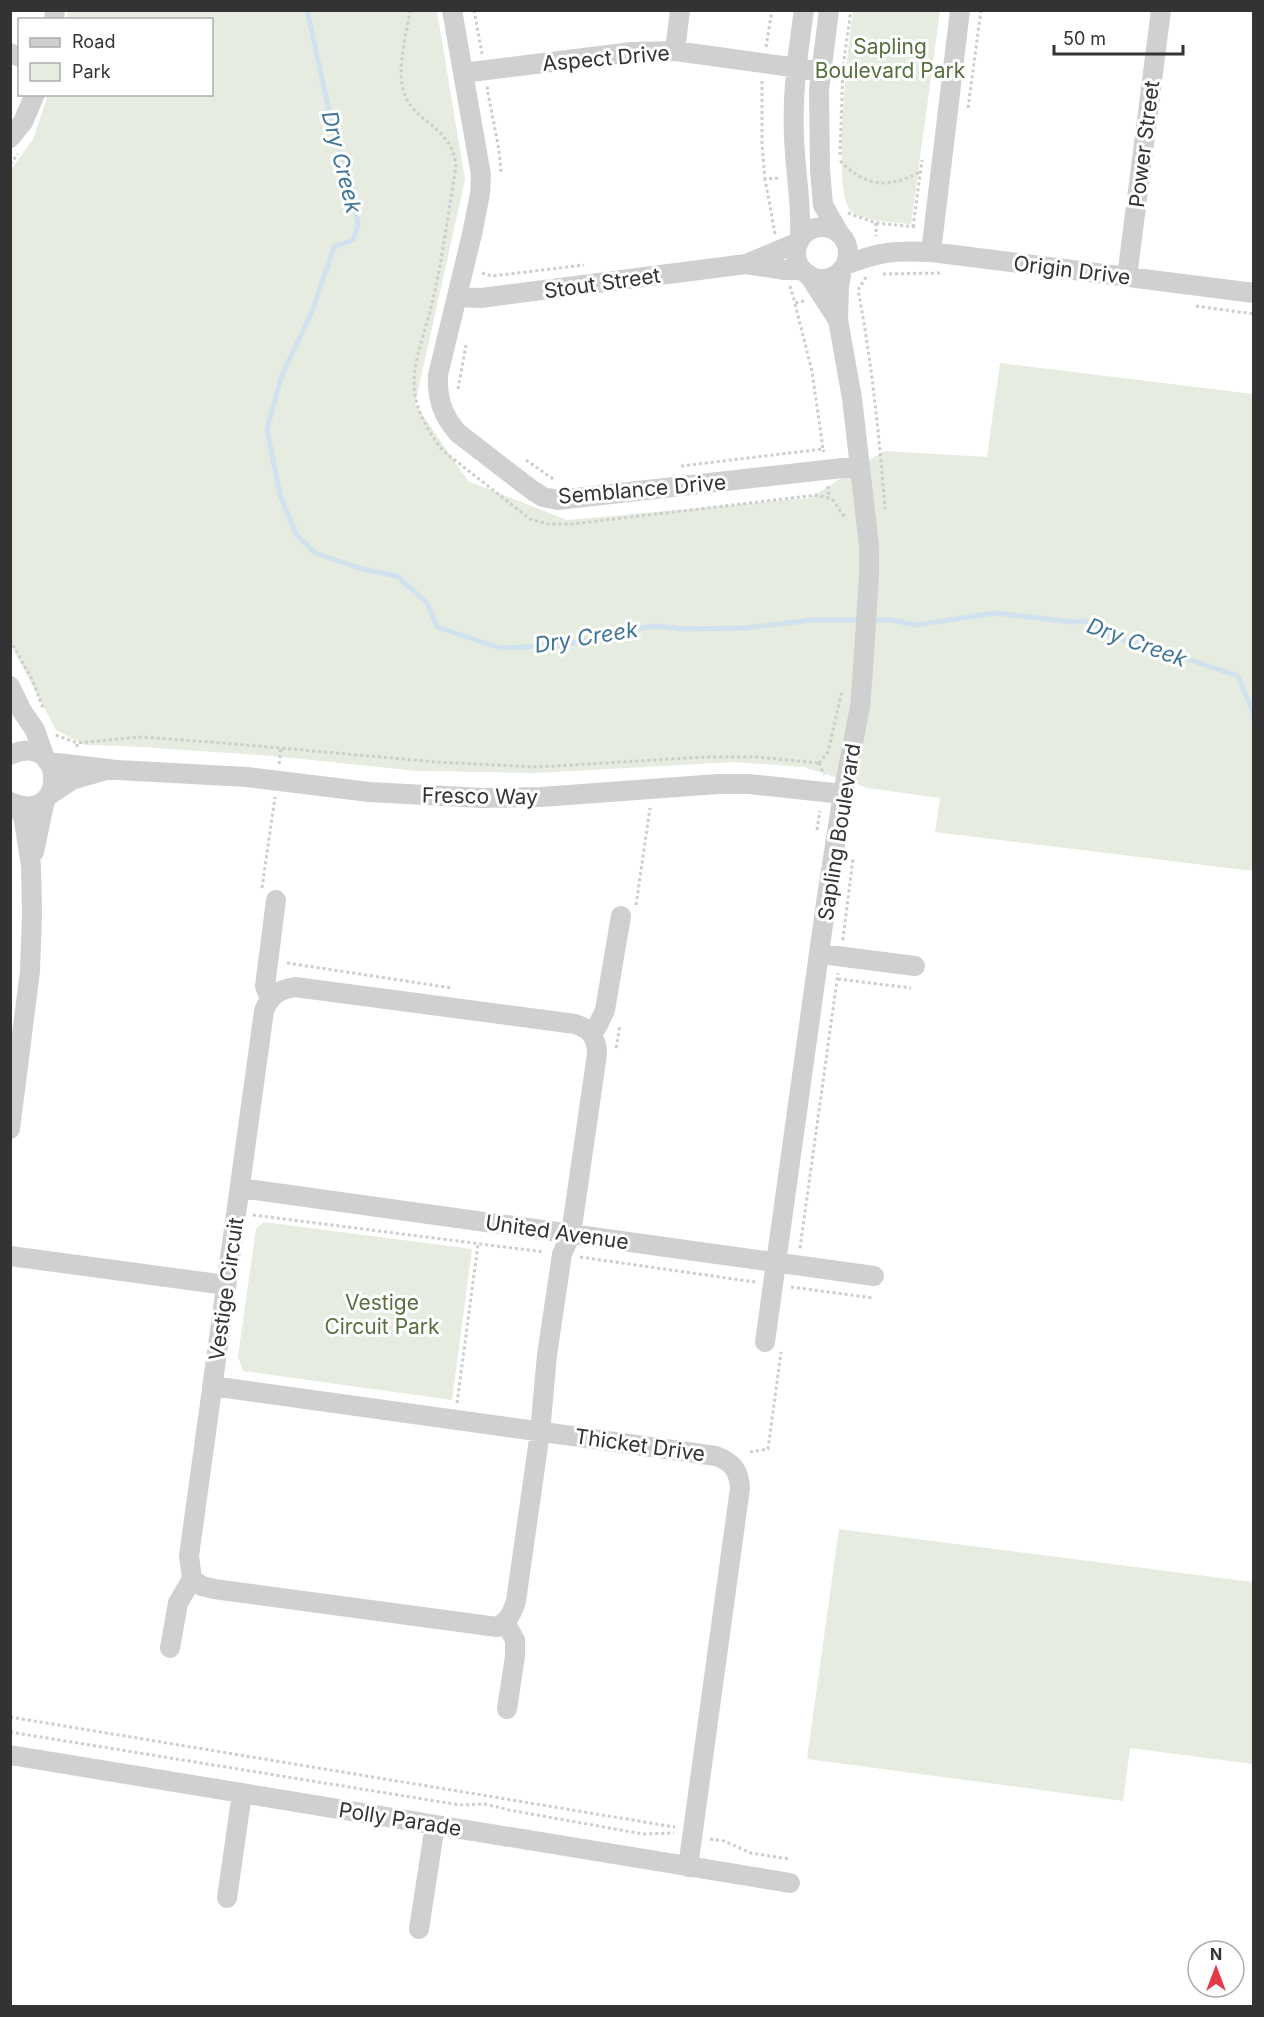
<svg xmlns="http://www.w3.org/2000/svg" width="1264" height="2017" viewBox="0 0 1264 2017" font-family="Inter,sans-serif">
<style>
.green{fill:#e6ecdf}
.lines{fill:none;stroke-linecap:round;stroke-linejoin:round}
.stream{stroke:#cfe2ee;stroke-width:5}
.path{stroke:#cdcdcd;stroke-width:3;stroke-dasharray:3 3;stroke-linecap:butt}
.minor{stroke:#d0d0d0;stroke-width:20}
.labels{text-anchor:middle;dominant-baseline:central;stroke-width:6;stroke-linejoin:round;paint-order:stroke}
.park-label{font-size:21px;fill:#56703f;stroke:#fff}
.street-label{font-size:21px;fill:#333;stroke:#fff}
.water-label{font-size:22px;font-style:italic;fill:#3f7597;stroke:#fff}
</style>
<rect width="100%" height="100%" fill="#fff"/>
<path class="green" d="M 68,11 L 437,11 L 465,180 L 415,404 L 468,481 L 567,520 L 810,498 L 884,451 L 987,457 L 1000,363 L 1253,394 L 1253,871 L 935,832 L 940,798 L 868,788 L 804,767 L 734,762 L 536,773 L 417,771 L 273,756 L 125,746 L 84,745 L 56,730 L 11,645 L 11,170 L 33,139 L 48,95 L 212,94 L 212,20 L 67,19 Z
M 853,11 L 940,11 L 911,224 C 893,222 867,222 852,212 C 830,198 849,39 853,11 Z
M 264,1222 L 472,1249 L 452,1400 L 243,1371 L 238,1356 L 256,1229 Z
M 839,1529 L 1253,1582 L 1253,1764 L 1130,1748 L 1123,1801 L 807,1759 Z"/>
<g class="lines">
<path class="stream" d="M 307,10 L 332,124 L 352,184 L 358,225 L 353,240 L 334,247 L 312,312 L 282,375 L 267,429 L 280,495 L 296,534 L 315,553 L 362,569 L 397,576 L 427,603 L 437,627 L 500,648 L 566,645 L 616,631 L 656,626 L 683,629 L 746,628 L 813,620 L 891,620 L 916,625 L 995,613 L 1073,622 L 1085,621 L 1117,639 L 1143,644 L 1238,676 L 1253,712 L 1254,723"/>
<path class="path" d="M 410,10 C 407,33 397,67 403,89 C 410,116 433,121 447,141 C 453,149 455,158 456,167 C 448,212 443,258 432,303 C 427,327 414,358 414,383 C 414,408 428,431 442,450 L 530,519 L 548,524 L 572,524 L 817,495 L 832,499 L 846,519
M 474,10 L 482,54
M 766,47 L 772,10
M 762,81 L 762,145 L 765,179
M 489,88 L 487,88 L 499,150 L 501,172
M 968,108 L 981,10
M 840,155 L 843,67 L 851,10
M 840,161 C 867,187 887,189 920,172
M 10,164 L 18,154
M 848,213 L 876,223 L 917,227
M 876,223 L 876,236
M 913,227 L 922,160
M 775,234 L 765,179 L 780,178
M 482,273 L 492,276 L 584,265
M 883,274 L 942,273
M 866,277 L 858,290 C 872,362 879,435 885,509
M 790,286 L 795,303 L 804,301
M 795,304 L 812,371 L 823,449
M 1196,306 L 1254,314
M 458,389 L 466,345
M 526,460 L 553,479
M 681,466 L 823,449 L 824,452
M 828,486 L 829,498
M 10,640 L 32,679 L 43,708
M 56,735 L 77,743
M 77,747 L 77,743 L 141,737 L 224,743 L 436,762 L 537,767 L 705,757 L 757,757 L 819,763
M 819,763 L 828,752 L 842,691
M 819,763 L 824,775
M 279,764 L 281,748
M 817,830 L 820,811
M 262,888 L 275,797
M 636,905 L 650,808
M 844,939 L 843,939 L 853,858
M 287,963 L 452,988
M 838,979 L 911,988
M 616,1048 L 620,1025
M 253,1215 L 544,1252
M 800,1248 L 838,973
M 580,1257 L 755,1282
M 791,1287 L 873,1298
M 457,1403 L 478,1244
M 750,1452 L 768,1449 L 781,1352
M 10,1717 L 675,1827
M 10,1732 L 460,1805 L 485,1804 L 509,1810 L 643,1834 L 674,1833
M 710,1839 L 724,1841 L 751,1853 L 789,1859"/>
<path class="minor" d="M 452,10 L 481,175 L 480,194 L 472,234 L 438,375 C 437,398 442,415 458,433 L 532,490 L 543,497 L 558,500 L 860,466
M 829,10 L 819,90 L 820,170 L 823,205 L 839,233
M 54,20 L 55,10
M 675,51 L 680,10
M 10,53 L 20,57
M 463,73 L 632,52 L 675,51 L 820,71
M 10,138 L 23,122 L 35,94
M796 253a26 26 0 1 1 52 0a26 26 0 1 1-52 0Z
M 800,239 C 802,204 795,171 794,136 C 792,94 798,52 804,10
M 931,252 L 960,10
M 746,264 L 785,270 L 803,270
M 845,265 C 879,252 895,250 931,252 L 1254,293
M 808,274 L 838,320
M 1127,277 L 1161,10
M 457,297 L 481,298 L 746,264 L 799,242
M 10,686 L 22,711 L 35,730 L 45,758
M 10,755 C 67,729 68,828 10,802
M 48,762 L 117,770 L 247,777 L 369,792 L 482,798 L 541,797 L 718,784 L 749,784 L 843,794
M 51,794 L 72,780 L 103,771
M 10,803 L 23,815 L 31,866 L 32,914 L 30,971 L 10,1129
M 34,852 L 45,800
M 821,954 L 915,966
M 295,987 L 575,1024 C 591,1029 597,1038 597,1054 L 571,1234 L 562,1254 L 547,1355 L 540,1432 L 516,1601 C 512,1614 508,1621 497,1627 L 214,1589 L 202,1586 L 192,1579 L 189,1556 L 264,1011 C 270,995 278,990 295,987 Z
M 270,999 L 265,986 L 276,900
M 591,1032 L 597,1027 L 605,1010 L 621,916
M 240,1188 L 874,1276
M 10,1256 L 226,1285
M 765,1342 L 826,903 L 843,794 L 860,707 L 863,669 L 869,575 L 869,546 L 852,398 L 838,320 L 839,287 L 842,269
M 212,1386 L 716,1456 C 732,1462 739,1470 740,1488 L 688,1867
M 505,1622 L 515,1640 L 515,1656 L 507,1709
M 170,1648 L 178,1603 L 192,1579
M 10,1755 L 790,1883
M 227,1898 L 242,1793
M 419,1929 L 435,1825"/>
</g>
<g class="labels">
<g class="park-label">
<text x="890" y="46">Sapling<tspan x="890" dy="24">Boulevard Park</tspan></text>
<text x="382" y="1302">Vestige<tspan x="382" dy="24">Circuit Park</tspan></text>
</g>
<g class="street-label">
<text transform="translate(606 58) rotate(-5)">Aspect Drive</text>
<text transform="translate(1144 144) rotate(-83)">Power Street</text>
<text transform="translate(1072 270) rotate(7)">Origin Drive</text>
<text transform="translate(602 283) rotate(-8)">Stout Street</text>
<text transform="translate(642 489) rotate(-5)">Semblance Drive</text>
<text transform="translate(480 796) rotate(1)">Fresco Way</text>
<text transform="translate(839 832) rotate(-81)">Sapling Boulevard</text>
<text transform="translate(557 1232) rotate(8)">United Avenue</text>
<text transform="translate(226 1289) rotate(-82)">Vestige Circuit</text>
<text transform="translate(640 1445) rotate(8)">Thicket Drive</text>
<text transform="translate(400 1819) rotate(9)">Polly Parade</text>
</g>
<g class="water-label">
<text transform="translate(342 162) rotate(76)">Dry Creek</text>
<text transform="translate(586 637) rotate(-9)">Dry Creek</text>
<text transform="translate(1137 642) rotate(20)">Dry Creek</text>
</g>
</g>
<rect width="1264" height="2017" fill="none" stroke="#333333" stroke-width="24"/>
<rect x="18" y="18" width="195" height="78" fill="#ffffff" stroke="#adadad" stroke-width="1.5"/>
<rect x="30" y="38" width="30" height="9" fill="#d0d0d0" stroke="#adadad" stroke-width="1.5"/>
<text x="72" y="48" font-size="18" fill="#333333">Road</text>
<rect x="30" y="63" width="30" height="18" fill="#e6ecdf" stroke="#adadad" stroke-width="1.5"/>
<text x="72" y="78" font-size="18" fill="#333333">Park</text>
<g transform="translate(1216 1969)"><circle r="28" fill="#ffffff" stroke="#adadad" stroke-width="1.5"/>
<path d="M0-4.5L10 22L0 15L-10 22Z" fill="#e63946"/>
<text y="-9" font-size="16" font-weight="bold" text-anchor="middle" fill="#333333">N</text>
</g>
<path d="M1054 45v9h129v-9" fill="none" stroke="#333333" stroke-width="3"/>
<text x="1063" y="45" font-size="18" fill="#333333" stroke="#ffffff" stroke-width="4.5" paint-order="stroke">50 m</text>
</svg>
